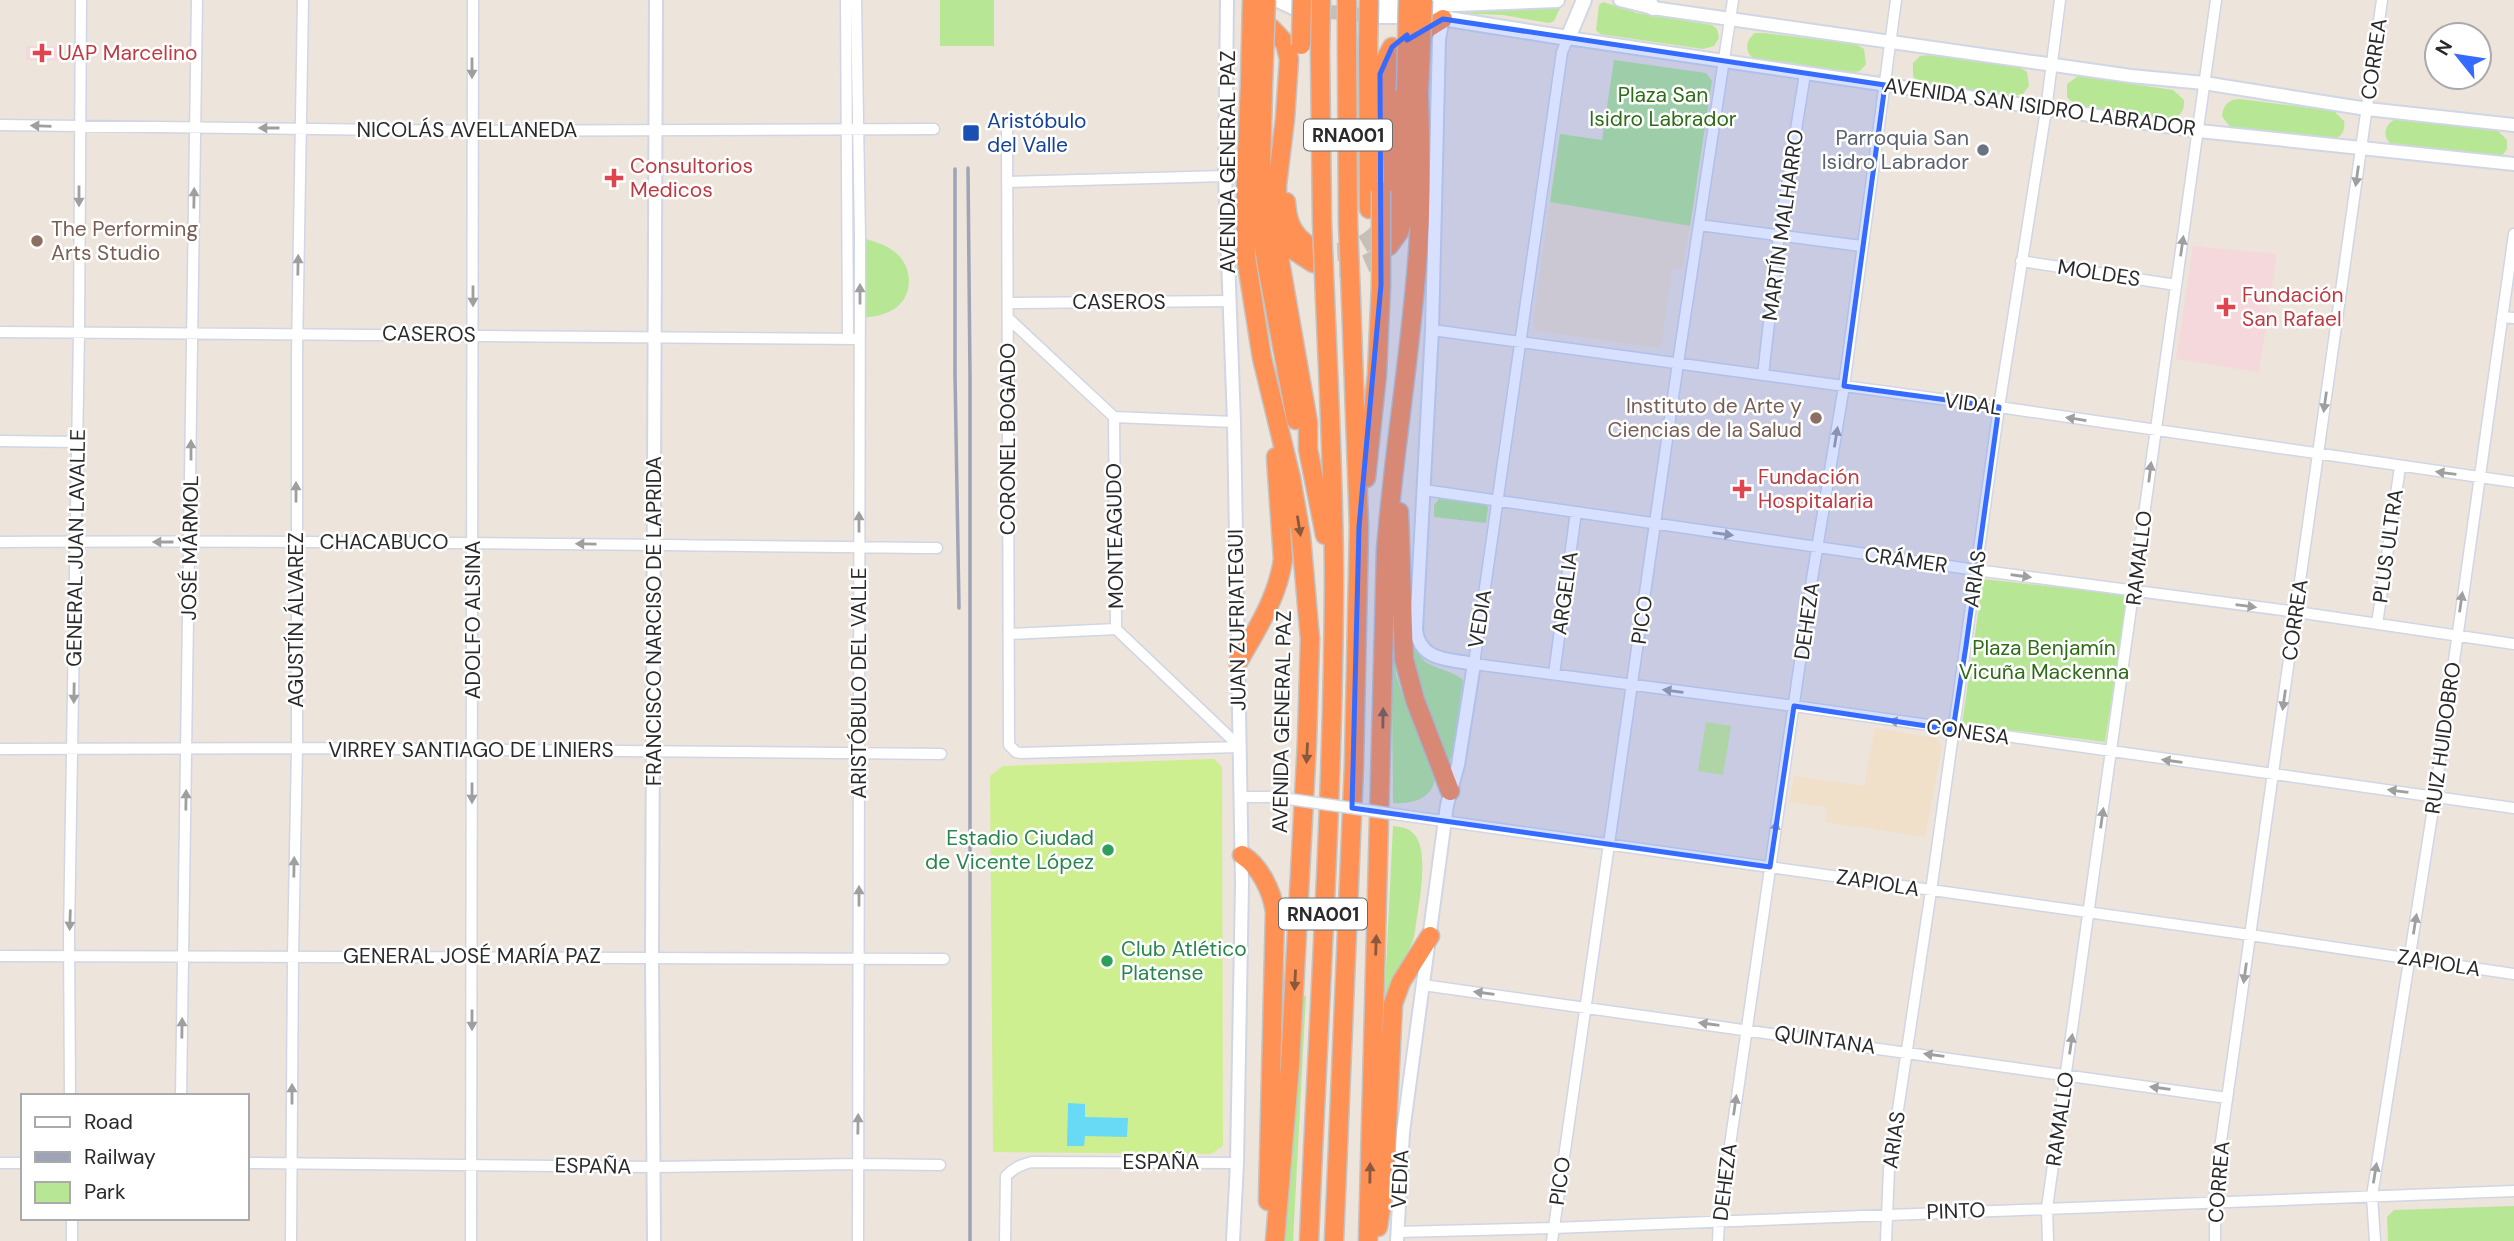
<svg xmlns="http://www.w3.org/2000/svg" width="2514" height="1241" viewBox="0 0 2514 1241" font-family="'DM Sans',sans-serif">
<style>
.education{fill:#f0e0ca}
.medical{fill:#f4d8db}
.green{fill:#b7e794}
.pitch{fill:#ceef8f}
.water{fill:#68daf5}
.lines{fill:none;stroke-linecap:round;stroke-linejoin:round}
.secondary-tunnel{stroke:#c6bfb8;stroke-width:14;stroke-dasharray:14 7;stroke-linecap:butt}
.motorway-tunnel{stroke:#c6bfb8;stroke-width:18;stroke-dasharray:18 9;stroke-linecap:butt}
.minor-casing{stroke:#d0d6e4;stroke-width:13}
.tertiary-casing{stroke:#d0d6e4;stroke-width:16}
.secondary-casing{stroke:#d0d6e4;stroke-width:18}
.motorway-casing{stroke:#c3c3c3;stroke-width:21}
.minor{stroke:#fff;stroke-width:10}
.tertiary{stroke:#fff;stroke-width:12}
.secondary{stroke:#fff;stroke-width:14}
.motorway{stroke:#ff9154;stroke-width:18}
.rail{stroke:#9ea3b6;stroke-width:3.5}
.minor-bridge-casing{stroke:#d0d6e4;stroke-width:13;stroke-linecap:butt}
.motorway-bridge-casing{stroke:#c3c3c3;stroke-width:21;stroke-linecap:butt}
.minor-bridge{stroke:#fff;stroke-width:10}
.motorway-bridge{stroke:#ff9154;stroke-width:18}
.oneway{fill:#9f9f9f}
.oneway2{fill:#8a583d}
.marked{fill:#366bff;fill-opacity:0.2;stroke:#366bff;stroke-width:5;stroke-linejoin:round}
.health-dot{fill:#e0444e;stroke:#fff;stroke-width:2.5}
.transit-dot{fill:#1a4fb4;stroke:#fff;stroke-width:2.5}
.worship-dot{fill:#6b7280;stroke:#fff;stroke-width:2.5}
.education-dot{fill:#8d6e63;stroke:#fff;stroke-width:2.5}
.leisure-dot{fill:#2e9e5b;stroke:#fff;stroke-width:2.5}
.labels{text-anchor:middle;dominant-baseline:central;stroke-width:5;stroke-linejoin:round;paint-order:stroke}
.shield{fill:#fff;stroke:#6a6a6a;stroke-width:2}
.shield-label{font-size:19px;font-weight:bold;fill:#2a2a2a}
.health-label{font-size:21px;fill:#be3a42;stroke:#fff;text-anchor:start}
.street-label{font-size:21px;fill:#2a2a2a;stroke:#fff}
.park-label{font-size:21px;fill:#2e6b16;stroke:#fff}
.transit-label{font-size:21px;fill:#164399;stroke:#fff;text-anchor:start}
.worship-label{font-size:21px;fill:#5b616d;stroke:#fff;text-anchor:end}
.education-label{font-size:21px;fill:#785e54;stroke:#fff;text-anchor:start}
.leisure-label{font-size:21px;fill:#27864d;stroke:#fff;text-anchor:end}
</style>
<rect width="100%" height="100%" fill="#ede4db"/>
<path class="education" d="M 1550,202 L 1690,226 L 1682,270 L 1672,269 L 1661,348 L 1537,331 L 1533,323 Z
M 1875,728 L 1935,738 L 1942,747 L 1925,837 L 1825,822 L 1827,807 L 1789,802 L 1794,776 L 1864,786 Z"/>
<path class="medical" d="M 26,46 L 59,47 L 59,61 L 26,60 Z
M 2193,246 L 2277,254 L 2259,372 L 2176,359 Z"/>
<path class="green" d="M 940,0 L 994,0 L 994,46 L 940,46 Z
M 1603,2 L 1637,13 L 1712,25 L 1717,29 L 1719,38 L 1714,46 L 1703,49 L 1600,34 L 1596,30 L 1599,5 Z
M 1557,7 L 1560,8 L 1554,21 L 1549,23 L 1503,15 L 1449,13 L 1448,9 Z
M 1755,33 L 1764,33 L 1856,44 L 1864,49 L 1866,64 L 1860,71 L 1850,73 L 1759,61 C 1745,56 1743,42 1755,33 Z
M 1929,55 L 2019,67 L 2027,72 L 2029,86 L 2023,94 L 2013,96 L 1919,83 L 1913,76 L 1913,63 L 1920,56 Z
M 1614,60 L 1706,73 L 1712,81 L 1690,226 L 1550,202 L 1560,134 L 1602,140 Z
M 2078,76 L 2173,90 L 2184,100 C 2185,111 2179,119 2168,119 C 2144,116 2081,115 2067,97 L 2067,84 Z
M 2240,99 L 2334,111 L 2344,121 C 2346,132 2340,140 2328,140 L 2230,127 L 2222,116 C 2223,105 2229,99 2240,99 Z
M 2398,118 L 2497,130 L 2507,140 L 2507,149 L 2501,157 L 2393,146 C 2381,137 2384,123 2398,118 Z
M 860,237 C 872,241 886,244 896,253 C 912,266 914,293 897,307 C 886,315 873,317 860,318 Z
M 1439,499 L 1483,504 L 1488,507 L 1486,523 L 1434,517 L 1434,505 Z
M 1391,579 L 1393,579 L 1396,675 L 1408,710 L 1435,769 C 1438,796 1416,805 1393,803 Z
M 1983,579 L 2128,595 L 2105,742 L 1962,724 Z
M 1408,640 C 1414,648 1419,657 1427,663 C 1439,670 1453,671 1463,680 L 1452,757 L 1448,762 L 1422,704 Z
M 1393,826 C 1400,827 1407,827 1413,833 C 1431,850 1418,907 1415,931 L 1413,941 L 1401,966 L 1377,1150 Z
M 1304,996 L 1306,996 L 1293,1241 L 1284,1241 Z
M 2514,1206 L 2514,1241 L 2388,1241 L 2387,1217 L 2394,1210 Z"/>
<path class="pitch" d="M 1706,722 L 1731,726 L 1723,775 L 1698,771 Z
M 1214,759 L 1222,767 L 1223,1146 L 1211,1154 L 993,1152 L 990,776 L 1003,766 Z"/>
<path class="water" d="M 1068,1103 L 1085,1104 L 1085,1117 L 1128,1118 L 1127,1137 L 1085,1136 L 1084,1146 L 1067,1146 Z"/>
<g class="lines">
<path class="secondary-tunnel" d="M 1310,10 L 1374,16"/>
<path class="motorway-tunnel" d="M 1311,247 C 1341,260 1369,247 1387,222
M 1313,263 C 1342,273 1367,270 1389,247"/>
<g class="minor-casing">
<path id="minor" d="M 846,0 L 848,339
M 856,0 L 860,237 L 858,1241
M 1568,38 L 1562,52 L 1474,664 L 1794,706 L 2514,808
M 0,125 L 472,131 L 934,129
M 1007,128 L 1009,745 L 1016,752 L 1021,753 L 1240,747
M 1008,182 L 1225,176
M 1699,225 L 1861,246
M 2021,261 L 2176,285
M 1008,303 L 1229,301
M 2502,317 L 2514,318
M 1008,318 L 1114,417 L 1116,629 L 1240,747
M 1432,330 L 1999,407 L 2514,482
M 0,332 L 859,339
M 1763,375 L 1779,235 L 1805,74
M 1114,417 L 1234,422
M 0,441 L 76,442
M 1424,490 L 1976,570 L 2297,612 L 2514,644
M 0,542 C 312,540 624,545 937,548
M 2377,624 L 2400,467
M 1009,634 L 1116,629
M 1554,674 L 1576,512
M 0,749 L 297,748 L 941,754
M 1242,797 L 1275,797
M 1408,816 L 2250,935 L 2514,974
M 0,956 L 944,959
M 1423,985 L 2227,1098
M 70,1096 L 69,933 L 79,332 L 81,0
M 181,1096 C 187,730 192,365 197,0
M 0,1163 L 23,1163
M 247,1163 L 653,1167 L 858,1164 L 940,1165
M 72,1218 L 72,1241
M 1397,1232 L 1553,1228 L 2514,1191
M 291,1241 L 293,956 L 297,748 L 297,353 L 303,0
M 471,1241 L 473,0
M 1005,1241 L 1006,1176 C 1014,1168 1020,1165 1032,1162 L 1237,1163
M 1552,1241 L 1678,363 L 1733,0
M 1718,1241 L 1719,1221 L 1812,579 L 1844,386 L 1896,0
M 1886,1241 L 1889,1169 L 1931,891 L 1999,407 L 2046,110 L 2060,0
M 2048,1241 L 2047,1208 L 2216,0
M 2215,1241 L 2215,1184 L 2382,0
M 2375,1241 L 2372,1196 L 2435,796 L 2514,234"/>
</g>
<g class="tertiary-casing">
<path id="tertiary" d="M 1227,0 L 1225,176 L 1234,422 L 1242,883 L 1237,1163 L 1233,1241
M 1620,0 L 1653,8 L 1730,19 L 2131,76 L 2204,83 L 2367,109 L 2514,125
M 1568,38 L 2199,131 L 2514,164
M 654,1241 L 652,957 L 656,0
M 1397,1241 L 1403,1132 L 1447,805 L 1458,765 L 1474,664 C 1448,659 1420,661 1416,630 L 1432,330 L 1439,39 L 1443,19"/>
</g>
<g class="secondary-casing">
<path id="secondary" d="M 1278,0 L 1295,8
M 1648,0 L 1653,8
M 1375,2 L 1429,5 L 1557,0
M 1374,16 L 1429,16 L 1568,38 L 1584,0"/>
</g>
<g class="motorway-casing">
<path id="motorway" d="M 1271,28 L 1285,43 L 1289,59 L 1285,119 L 1277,185 L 1277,219 L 1280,262 L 1308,422 L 1308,449 L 1325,535
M 1368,48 L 1369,209
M 1347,49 L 1348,222
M 1320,51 L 1322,223
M 1250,84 L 1246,181 L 1246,257 L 1262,358 L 1291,478 L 1301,536 L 1310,639 L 1307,741 L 1290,1065 L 1275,1241
M 1263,85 L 1260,211 L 1266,261 L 1296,420
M 1380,107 L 1381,68 L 1392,47
M 1286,202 C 1287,222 1293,236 1311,247
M 1388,221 C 1395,206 1393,189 1393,172 C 1392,145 1385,80 1398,58 C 1408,41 1427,28 1443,19
M 1281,229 L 1293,250 L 1313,263
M 1389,246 L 1399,232 L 1403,219 L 1406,91
M 1366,478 L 1377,374 L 1381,285
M 1399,512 L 1404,659 L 1415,700 L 1450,791
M 1238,662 C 1257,629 1278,597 1283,559 L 1276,457
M 1242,855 C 1260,866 1272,891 1275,912 L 1268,1201
M 1378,1227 L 1384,1187 L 1393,1004 L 1401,982 L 1430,936
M 1309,1241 C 1318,1022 1333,803 1334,584 C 1334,488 1329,393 1325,298
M 1334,1241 L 1354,765 L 1359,527 L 1351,299
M 1368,1241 L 1386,550 C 1394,445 1413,341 1419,236 C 1422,188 1420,139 1419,91"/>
</g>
<use href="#minor" class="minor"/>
<use href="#tertiary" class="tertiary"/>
<use href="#secondary" class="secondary"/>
<use href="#motorway" class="motorway"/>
<path class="rail" d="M 968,168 L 970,377 L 970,1241
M 955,169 L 955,374 L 959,608"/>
<g class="minor-bridge-casing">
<path id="minor-bridge" d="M 1275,797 L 1408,816"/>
</g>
<g class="motorway-bridge-casing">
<path id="motorway-bridge" d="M 1301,45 L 1302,0
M 1368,48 L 1369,0
M 1347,49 L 1347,0
M 1320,51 L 1321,0
M 1250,84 L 1252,0
M 1263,85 L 1266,0
M 1406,91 L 1408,0
M 1419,91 L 1423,0
M 1381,191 L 1381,285
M 1348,222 L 1351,299
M 1322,223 L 1325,298"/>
</g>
<use href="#minor-bridge" class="minor-bridge"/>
<use href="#motorway-bridge" class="motorway-bridge"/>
</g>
<defs><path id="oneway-solid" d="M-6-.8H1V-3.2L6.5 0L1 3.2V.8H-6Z" transform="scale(1.75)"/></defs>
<g class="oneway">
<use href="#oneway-solid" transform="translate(472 68) rotate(90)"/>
<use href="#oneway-solid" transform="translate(41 126) rotate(-178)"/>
<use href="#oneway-solid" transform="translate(269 128) rotate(-180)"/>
<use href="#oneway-solid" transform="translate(2357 176) rotate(98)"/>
<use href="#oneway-solid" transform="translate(79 196) rotate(90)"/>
<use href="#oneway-solid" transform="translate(194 198) rotate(-89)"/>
<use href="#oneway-solid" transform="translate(2182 246) rotate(-82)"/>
<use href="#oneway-solid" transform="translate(298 265) rotate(-89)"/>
<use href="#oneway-solid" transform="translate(860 294) rotate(-90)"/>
<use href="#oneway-solid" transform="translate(473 296) rotate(90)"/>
<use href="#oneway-solid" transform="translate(2325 402) rotate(98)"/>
<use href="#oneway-solid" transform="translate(2076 419) rotate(-171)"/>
<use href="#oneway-solid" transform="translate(1836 437) rotate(-81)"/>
<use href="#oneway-solid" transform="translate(191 450) rotate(-90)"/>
<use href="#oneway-solid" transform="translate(2150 472) rotate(-83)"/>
<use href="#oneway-solid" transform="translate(2446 473) rotate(-173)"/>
<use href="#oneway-solid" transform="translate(296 492) rotate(-90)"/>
<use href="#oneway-solid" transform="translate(859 522) rotate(-90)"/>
<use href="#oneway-solid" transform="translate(1723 534) rotate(8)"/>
<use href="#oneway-solid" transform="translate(163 542) rotate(-180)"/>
<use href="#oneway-solid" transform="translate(586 544) rotate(-179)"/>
<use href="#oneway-solid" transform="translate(2021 576) rotate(8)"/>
<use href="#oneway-solid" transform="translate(2461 602) rotate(-82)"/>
<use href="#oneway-solid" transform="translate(2246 606) rotate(7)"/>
<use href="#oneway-solid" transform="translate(1673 691) rotate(-173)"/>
<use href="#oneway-solid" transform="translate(74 693) rotate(91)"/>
<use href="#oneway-solid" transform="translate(2284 700) rotate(98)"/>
<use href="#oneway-solid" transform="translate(1899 722) rotate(-172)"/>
<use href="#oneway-solid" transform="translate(2172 761) rotate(-172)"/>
<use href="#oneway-solid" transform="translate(2398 791) rotate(-173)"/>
<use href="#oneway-solid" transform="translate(472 793) rotate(90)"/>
<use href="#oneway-solid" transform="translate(186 800) rotate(-89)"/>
<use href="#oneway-solid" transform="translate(2102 818) rotate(-82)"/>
<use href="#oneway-solid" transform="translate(1775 831) rotate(-81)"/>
<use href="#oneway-solid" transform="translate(294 867) rotate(-89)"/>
<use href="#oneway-solid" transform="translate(859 896) rotate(-90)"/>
<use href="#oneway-solid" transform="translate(70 920) rotate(92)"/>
<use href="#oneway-solid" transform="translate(2415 924) rotate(-81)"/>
<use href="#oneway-solid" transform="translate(2245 973) rotate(98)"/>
<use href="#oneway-solid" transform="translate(1484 993) rotate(-172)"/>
<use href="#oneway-solid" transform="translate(472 1020) rotate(90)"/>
<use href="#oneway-solid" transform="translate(1709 1024) rotate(-172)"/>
<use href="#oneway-solid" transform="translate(182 1028) rotate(-89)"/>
<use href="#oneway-solid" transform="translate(2071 1044) rotate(-82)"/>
<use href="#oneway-solid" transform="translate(1934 1055) rotate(-172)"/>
<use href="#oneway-solid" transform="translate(2160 1088) rotate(-172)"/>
<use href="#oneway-solid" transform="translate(292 1094) rotate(-90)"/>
<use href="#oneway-solid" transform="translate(1735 1105) rotate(-82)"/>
<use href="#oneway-solid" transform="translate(858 1124) rotate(-89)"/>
<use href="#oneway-solid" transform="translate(2375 1173) rotate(-81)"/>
</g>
<g class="oneway2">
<use href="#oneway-solid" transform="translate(1299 526) rotate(81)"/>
<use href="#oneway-solid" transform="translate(1383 718) rotate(-89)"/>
<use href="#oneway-solid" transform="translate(1307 753) rotate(93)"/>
<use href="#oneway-solid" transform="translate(1376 945) rotate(-88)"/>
<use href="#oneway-solid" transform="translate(1295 980) rotate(93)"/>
<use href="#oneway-solid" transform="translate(1370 1173) rotate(-89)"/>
</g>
<path class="marked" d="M 1443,19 L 1885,85 L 1844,386 L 1999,407 L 1966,646 L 1953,730 L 1794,706 L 1770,867 L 1352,808 L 1359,527 L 1381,285 L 1380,74 L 1392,47 L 1407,35 L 1407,40 Z"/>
<g class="health-dot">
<path d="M38.5 42.5h7v7h7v7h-7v7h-7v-7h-7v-7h7z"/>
<path d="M610.5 167.5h7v7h7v7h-7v7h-7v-7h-7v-7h7z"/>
<path d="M2222.5 296.5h7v7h7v7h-7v7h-7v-7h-7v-7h7z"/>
<path d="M1738.5 478.5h7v7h7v7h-7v7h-7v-7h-7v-7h7z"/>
</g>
<rect class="transit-dot" x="962" y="124" width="18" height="18" rx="3.5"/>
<circle class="worship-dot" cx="1983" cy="150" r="7"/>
<g class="education-dot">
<circle cx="37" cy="241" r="7"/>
<circle cx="1816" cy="418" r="7"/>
</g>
<g class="leisure-dot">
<circle cx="1108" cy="850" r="7"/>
<circle cx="1107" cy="961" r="7"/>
</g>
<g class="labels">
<g class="shield">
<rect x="1304" y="119.5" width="88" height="31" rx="5"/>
<rect x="1279" y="898.5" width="88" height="31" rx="5"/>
</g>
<g class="shield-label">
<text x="1348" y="135">RNA001</text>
<text x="1323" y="914">RNA001</text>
</g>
<g class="health-label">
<text x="58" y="53">UAP Marcelino</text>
<text x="630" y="166">Consultorios<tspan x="630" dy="24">Medicos</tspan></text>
<text x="2242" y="295">Fundación<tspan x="2242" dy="24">San Rafael</tspan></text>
<text x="1758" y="477">Fundación<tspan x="1758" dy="24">Hospitalaria</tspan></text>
</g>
<g class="street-label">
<text transform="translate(2374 59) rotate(-82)">CORREA</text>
<text transform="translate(2040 107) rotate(8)">AVENIDA SAN ISIDRO LABRADOR</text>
<text x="467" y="130">NICOLÁS AVELLANEDA</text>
<text transform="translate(1228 162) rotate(-90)">AVENIDA GENERAL PAZ</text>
<text transform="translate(1783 225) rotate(-82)">MARTÍN MALHARRO</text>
<text transform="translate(2099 273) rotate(9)">MOLDES</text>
<text x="1119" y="302">CASEROS</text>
<text transform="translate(429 334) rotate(1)">CASEROS</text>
<text transform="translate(1973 404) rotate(8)">VIDAL</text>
<text transform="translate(1008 439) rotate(-90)">CORONEL BOGADO</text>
<text transform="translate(1115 536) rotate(-91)">MONTEAGUDO</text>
<text x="384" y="542">CHACABUCO</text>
<text transform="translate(2388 546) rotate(-82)">PLUS ULTRA</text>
<text transform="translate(76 548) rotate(-89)">GENERAL JUAN LAVALLE</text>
<text transform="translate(190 548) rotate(-89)">JOSÉ MÁRMOL</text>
<text transform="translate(2139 558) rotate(-83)">RAMALLO</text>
<text transform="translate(1906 560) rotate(8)">CRÁMER</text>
<text transform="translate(1975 579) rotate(-82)">ARIAS</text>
<text transform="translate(1565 593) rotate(-82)">ARGELIA</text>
<text transform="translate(1480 619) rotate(-81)">VEDIA</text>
<text transform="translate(296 620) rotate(-90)">AGUSTÍN ÁLVAREZ</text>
<text transform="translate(473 620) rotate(-90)">ADOLFO ALSINA</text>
<text transform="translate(1237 620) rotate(-91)">JUAN ZUFRIATEGUI</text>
<text transform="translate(1642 620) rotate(-82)">PICO</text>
<text transform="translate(2295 620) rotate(-82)">CORREA</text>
<text transform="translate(654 621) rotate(-90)">FRANCISCO NARCISO DE LAPRIDA</text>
<text transform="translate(1807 621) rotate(-82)">DEHEZA</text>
<text transform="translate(859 683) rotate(-90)">ARISTÓBULO DEL VALLE</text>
<text transform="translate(1282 722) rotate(-89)">AVENIDA GENERAL PAZ</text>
<text transform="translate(1968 732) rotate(8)">CONESA</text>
<text transform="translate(2443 738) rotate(-82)">RUIZ HUIDOBRO</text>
<text x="471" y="750">VIRREY SANTIAGO DE LINIERS</text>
<text transform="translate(1878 883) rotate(9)">ZAPIOLA</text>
<text x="472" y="956">GENERAL JOSÉ MARÍA PAZ</text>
<text transform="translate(2439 963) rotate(9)">ZAPIOLA</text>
<text transform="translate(1825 1040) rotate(8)">QUINTANA</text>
<text transform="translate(2060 1119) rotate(-82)">RAMALLO</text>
<text transform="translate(1894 1140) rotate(-82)">ARIAS</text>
<text x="1161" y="1162">ESPAÑA</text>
<text transform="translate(593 1166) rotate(1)">ESPAÑA</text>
<text transform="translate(1400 1179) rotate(-87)">VEDIA</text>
<text transform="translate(1560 1181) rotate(-82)">PICO</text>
<text transform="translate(1725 1182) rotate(-83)">DEHEZA</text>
<text transform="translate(2219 1182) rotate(-85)">CORREA</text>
<text transform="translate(1956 1211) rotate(-2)">PINTO</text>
</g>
<g class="park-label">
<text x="1663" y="95">Plaza San<tspan x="1663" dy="24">Isidro Labrador</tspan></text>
<text x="2044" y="648">Plaza Benjamín<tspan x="2044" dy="24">Vicuña Mackenna</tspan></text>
</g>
<g class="transit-label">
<text x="987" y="121">Aristóbulo<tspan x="987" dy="24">del Valle</tspan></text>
</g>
<g class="worship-label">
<text x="1969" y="138">Parroquia San<tspan x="1969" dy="24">Isidro Labrador</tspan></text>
</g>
<g class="education-label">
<text x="51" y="229">The Performing<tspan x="51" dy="24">Arts Studio</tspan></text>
<text x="1802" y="406" text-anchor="end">Instituto de Arte y<tspan x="1802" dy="24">Ciencias de la Salud</tspan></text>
</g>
<g class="leisure-label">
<text x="1094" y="838">Estadio Ciudad<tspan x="1094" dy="24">de Vicente López</tspan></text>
<text x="1121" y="949" text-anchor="start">Club Atlético<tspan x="1121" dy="24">Platense</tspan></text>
</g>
</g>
<rect x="21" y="1094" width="228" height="126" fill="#ffffff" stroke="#aaaaaa" stroke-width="2"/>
<rect x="35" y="1117" width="35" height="10" fill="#ffffff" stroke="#aaaaaa" stroke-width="2"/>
<text x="84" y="1129" font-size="21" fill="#2a2a2a">Road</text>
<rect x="35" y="1152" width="35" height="10" fill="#9ea3b6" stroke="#aaaaaa" stroke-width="2"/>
<text x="84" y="1164" font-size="21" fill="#2a2a2a">Railway</text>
<rect x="35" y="1182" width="35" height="21" fill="#b7e794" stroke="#aaaaaa" stroke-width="2"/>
<text x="84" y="1199" font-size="21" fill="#2a2a2a">Park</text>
<g transform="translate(2458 56) rotate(300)"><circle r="33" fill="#ffffff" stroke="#aaaaaa" stroke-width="2"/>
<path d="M0-5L12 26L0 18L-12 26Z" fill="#366bff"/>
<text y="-10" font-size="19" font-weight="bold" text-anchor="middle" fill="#2a2a2a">N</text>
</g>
</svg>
